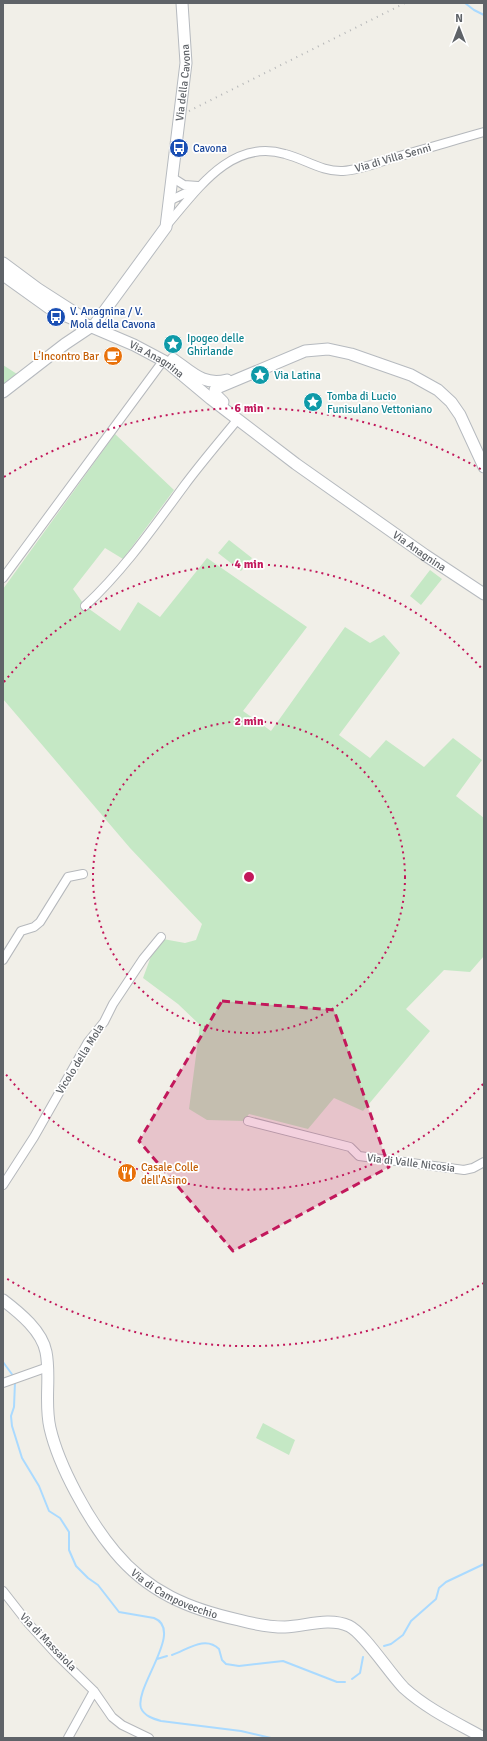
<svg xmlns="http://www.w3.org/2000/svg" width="487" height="1741" viewBox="0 0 487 1741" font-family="Signika,sans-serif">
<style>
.green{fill:#c5e8c5}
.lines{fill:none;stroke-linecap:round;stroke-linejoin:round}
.stream{stroke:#aadaff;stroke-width:2}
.street-casing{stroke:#b5b8bc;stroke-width:10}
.secondary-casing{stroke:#b6babf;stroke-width:13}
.street{stroke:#fff;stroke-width:8}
.secondary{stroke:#fff;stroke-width:11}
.rail{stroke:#b6b7b8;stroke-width:2;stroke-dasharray:1 5;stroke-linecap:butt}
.marked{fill:#c2185b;fill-opacity:0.2;stroke:#c2185b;stroke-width:3;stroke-dasharray:8 5;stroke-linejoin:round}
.ring{fill:none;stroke:#c2185b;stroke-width:2;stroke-dasharray:2 4}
.labels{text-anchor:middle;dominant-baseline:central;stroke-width:3.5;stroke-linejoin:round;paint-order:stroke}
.street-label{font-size:11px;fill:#5f6368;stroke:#fff}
.transit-label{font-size:11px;fill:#164399;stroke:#fff;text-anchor:start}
.culture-label{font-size:11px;fill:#0d838f;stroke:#fff;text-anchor:start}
.food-label{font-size:11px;fill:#c56008;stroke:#fff;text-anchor:end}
.centre{fill:#c2185b;stroke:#fff;stroke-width:2}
.ring-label{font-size:12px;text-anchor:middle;font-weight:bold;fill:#c2185b;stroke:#fff;stroke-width:3.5;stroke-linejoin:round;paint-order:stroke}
</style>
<rect width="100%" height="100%" fill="#f1efe8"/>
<path class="green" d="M 3,365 L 17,374 L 3,386 Z
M 115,434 L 174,490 L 123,559 L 105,548 L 73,589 L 85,606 L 120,631 L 138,602 L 160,617 L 207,558 L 307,627 L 243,711 L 271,731 L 345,627 L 370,643 L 384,635 L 400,653 L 339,735 L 370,758 L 386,740 L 424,767 L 453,738 L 482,760 L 456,796 L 484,818 L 484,956 L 470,972 L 444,970 L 406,1009 L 430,1031 L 363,1111 L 334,1098 L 308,1129 L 249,1114 L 244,1121 L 207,1120 L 189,1109 L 200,1025 L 178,1004 L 143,978 L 154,948 L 163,939 L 185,943 L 196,940 L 202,924 L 130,848 L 3,699 L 3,589 Z
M 229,540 L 252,558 L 241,571 L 218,553 Z
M 430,570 L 442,579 L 421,605 L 410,596 Z
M 263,1423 L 295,1440 L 289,1455 L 256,1438 Z"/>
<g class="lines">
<path class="stream" d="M 465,3 L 474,10 L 484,15
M 3,1362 L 14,1377
M 15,1382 L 14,1407 L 11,1416 L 12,1426 L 22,1458 L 39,1486 L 49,1511 L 60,1518 L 69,1532 L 69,1550 L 76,1566 L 88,1578 L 98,1585 L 119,1612 L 154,1618 C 185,1630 134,1687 141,1708 C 144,1716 154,1719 161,1721 L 241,1731 L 271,1738
M 384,1646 L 391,1644 L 403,1635 L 411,1621 L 436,1599 L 439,1588 L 446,1582 L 484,1564
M 172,1655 C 187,1650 205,1635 219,1649 L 222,1660 L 226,1664 L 239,1666 L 283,1661 L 337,1682 L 345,1682
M 157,1659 L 167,1656
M 352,1679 L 360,1673 L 363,1657"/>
<g class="street-casing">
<path id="street" d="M 173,178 L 184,185 L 198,186
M 169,201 L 196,188
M 166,226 C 197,190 231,138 285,154 C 305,159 322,172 343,171 C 361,170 379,162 396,157 C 426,149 455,140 484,132
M 3,578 L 163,361
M 85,606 C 123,571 153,528 184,486 C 201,463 220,441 238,419
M 3,960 L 21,931 L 34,927 L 40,922 L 68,877 L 83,874
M 248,1121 L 350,1147 L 359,1156 L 464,1170 L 473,1168 L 484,1162
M 3,1185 L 34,1137 L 88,1042 L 104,1022 L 113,1004 L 143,959 L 161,937
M 3,1383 L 48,1367
M 3,1591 L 28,1623 L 57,1655 L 94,1691 L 112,1717 L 122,1725 L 149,1738
M 68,1738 L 94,1691"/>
</g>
<g class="secondary-casing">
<g id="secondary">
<path d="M 3,263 L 38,289 L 80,316"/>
<path id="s1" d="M 3,275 L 52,310 L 134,345 L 168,363 L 211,399 L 296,464 L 425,555 L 484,594"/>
<path d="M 173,359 C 192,372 203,386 227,380"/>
<path id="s2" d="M 3,392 L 65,344 L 95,324 L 166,227 L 186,63 L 182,3"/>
<path d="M 223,402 L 215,394 L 215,390 L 217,388 L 305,351 L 328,349 L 351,354 L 411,375 L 438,390 L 451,402 L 460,415 L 484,467"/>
<path id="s3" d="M 3,1300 C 20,1313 42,1331 46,1352 C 51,1377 44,1402 50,1428 C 59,1467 89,1521 115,1552 C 148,1592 189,1609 239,1620 C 254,1624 269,1627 285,1627 C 306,1626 329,1617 349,1626 C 364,1633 390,1674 404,1688 C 427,1709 457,1723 484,1738"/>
</g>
</g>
<use href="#street" class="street"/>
<use href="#secondary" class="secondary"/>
<path class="rail" d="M 189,111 L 405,3"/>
</g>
<path class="marked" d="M 222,1001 L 334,1010 L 389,1167 L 233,1251 L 139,1141 Z"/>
<g class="ring">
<circle cx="249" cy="877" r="156"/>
<path d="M483 1084A313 313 0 0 1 4 1072M4 682A313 313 0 0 1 483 670"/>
<path d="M484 1283A469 469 0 0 1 4 1277M4 477A469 469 0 0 1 484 471"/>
</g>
<defs>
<g id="bus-disc" transform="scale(1)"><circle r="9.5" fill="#1a4fb4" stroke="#fff"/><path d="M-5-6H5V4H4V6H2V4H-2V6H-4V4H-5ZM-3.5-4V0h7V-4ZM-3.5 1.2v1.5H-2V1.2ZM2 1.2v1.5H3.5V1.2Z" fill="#fff"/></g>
<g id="sight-disc" transform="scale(1)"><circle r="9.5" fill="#0f9aa8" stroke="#fff"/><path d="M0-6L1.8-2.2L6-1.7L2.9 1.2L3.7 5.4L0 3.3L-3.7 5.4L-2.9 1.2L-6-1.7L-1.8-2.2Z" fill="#fff"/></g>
<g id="cafe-disc" transform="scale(1)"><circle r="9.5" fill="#e8710a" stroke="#fff"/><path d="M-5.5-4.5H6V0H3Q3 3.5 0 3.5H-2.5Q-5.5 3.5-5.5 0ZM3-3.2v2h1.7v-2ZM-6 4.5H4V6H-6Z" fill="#fff"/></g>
<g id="restaurant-disc" transform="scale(1)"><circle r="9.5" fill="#e8710a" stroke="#fff"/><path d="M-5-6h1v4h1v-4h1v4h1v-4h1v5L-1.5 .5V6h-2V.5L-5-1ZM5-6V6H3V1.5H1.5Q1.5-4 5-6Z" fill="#fff"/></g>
</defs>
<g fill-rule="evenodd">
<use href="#bus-disc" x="179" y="148"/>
<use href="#bus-disc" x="56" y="317"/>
<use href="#sight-disc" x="173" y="344"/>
<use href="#cafe-disc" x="113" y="356"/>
<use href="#sight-disc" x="260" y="375"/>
<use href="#sight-disc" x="313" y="402"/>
<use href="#restaurant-disc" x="127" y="1173"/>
</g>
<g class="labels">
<g class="street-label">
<text stroke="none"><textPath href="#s2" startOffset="380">Via della Cavona</textPath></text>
<text transform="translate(393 158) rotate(-16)">Via di Villa Senni</text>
<text stroke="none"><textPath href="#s1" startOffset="176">Via Anagnina</textPath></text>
<text stroke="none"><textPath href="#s1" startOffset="502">Via Anagnina</textPath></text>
<text transform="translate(80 1059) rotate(-58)">Vicolo della Mola</text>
<text transform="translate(411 1163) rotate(7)">Via di Valle Nicosia</text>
<text stroke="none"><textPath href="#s3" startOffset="360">Via di Campovecchio</textPath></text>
<text transform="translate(48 1642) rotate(46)">Via di Massaiola</text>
</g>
<g class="transit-label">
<text x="193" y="148">Cavona</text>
<text x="70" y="311">V. Anagnina / V.<tspan x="70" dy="13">Mola della Cavona</tspan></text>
</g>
<g class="culture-label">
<text x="187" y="338">Ipogeo delle<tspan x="187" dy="13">Ghirlande</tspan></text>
<text x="274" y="375">Via Latina</text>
<text x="327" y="396">Tomba di Lucio<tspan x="327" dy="13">Funisulano Vettoniano</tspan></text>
</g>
<g class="food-label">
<text x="99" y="356">L'Incontro Bar</text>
<text x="141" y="1167" text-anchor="start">Casale Colle<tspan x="141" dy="13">dell'Asino</tspan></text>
</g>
</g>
<circle cx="249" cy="877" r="6" class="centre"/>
<g class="ring-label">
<text x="249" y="412">6 min</text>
<text x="249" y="568">4 min</text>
<text x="249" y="725">2 min</text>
</g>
<rect width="487" height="1741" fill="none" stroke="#5f6368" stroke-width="8"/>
<g transform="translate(459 28)" stroke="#ffffff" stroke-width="3" paint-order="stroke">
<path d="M0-3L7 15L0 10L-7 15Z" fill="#5f6368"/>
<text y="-6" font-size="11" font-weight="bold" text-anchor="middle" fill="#5f6368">N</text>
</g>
</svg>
